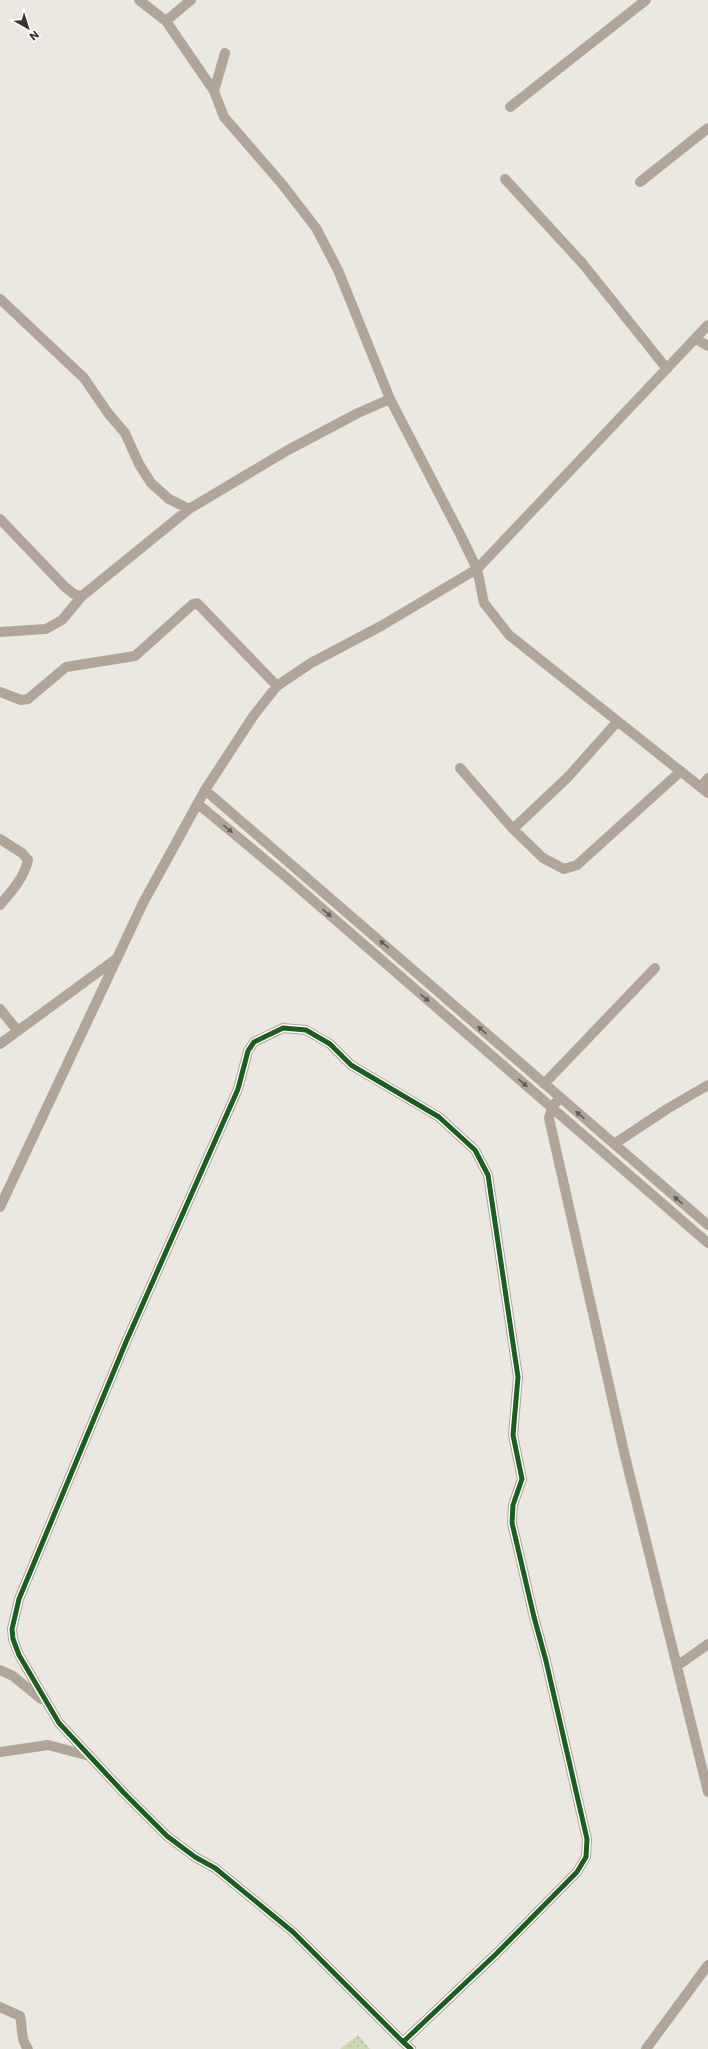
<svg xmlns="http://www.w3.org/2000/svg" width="708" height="2049" viewBox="0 0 708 2049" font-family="Poppins,sans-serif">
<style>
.grass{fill:url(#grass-dots)}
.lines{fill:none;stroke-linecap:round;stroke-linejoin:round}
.minor{stroke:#b0a598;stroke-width:10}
.cycleway-casing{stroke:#fff;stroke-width:8}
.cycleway{stroke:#1b5e20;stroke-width:5}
.oneway{fill:#625c55}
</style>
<defs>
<pattern id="grass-dots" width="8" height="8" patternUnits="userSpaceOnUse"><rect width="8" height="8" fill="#ccd7b5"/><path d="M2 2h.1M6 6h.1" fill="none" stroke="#b0b99c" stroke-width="1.8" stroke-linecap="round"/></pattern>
</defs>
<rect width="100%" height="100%" fill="#ebe7e1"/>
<path class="grass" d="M 358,2035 L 370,2049 L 340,2049 Z"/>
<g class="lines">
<path class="minor" d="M 139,0 L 166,21 L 214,91 L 224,117 L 282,184 L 316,228 L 338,270 L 390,399 L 461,536 L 477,569 L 484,603 L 509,635 L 708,793
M 166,21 L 191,0
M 214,91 L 225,53
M 510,107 L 646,0
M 505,179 L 583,264 L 667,369
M 640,182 L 708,128
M 0,299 L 84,378 L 108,413 L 125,433 L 139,464 L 151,483 L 169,499 L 189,509
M 696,339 L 708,346
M 0,519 L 65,587 L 74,594 L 82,596 L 189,509 L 288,450 L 358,413 L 390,399
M 0,632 L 46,629 L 62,620 L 82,596
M 0,692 L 21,700 L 28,699 L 66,667 L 135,656 L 193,604 L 197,603 L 277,686
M 460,768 L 513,829 L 543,858 L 564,869 L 577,865 L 681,771
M 701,787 L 708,778
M 205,790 L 708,1225
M 198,804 L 286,877 L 708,1243
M 513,829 L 568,777 L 617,722
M 0,839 L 22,853 L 28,860 C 24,878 12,891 0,905
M 0,1009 L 17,1030
M 0,1044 L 116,959
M 544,1084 L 655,968
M 560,1097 L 552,1108 L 549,1118 L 625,1456 L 708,1792
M 614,1144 L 667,1109 L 708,1085
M 0,1207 L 143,903 L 205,790 L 254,715 L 277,686 L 311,663 L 381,626 L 477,569 L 708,325
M 677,1666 L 708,1644
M 0,1670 L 13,1676 L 41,1699
M 0,1752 L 48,1745 L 90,1756
M 0,2007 L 20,2016 C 23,2028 20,2039 28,2049
M 403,2042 L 496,1954 L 577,1872 L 586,1857 L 587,1839 L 546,1661 L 534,1617 L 512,1523 L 513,1505 L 522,1479 L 513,1435 L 518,1377 L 488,1175 L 475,1150 L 439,1117 L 351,1065 L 330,1044 L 306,1030 L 283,1028 L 254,1042 L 248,1051 L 238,1089 L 126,1342 L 19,1599 L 12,1629 L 13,1639 L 19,1655 L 59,1723 L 124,1793 L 167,1836 L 195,1857 L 215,1868 L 293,1932 L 403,2042 L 411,2049
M 646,2049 L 708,1965"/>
<g class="cycleway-casing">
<path id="cycleway" d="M 403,2042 L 496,1954 L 577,1872 L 586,1857 L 587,1839 L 546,1661 L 534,1617 L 512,1523 L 513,1505 L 522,1479 L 513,1435 L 518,1377 L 488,1175 L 475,1150 L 439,1117 L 351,1065 L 330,1044 L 306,1030 L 283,1028 L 254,1042 L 248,1051 L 238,1089 L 126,1342 L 19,1599 L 12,1629 L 13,1639 L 19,1655 L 59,1723 L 124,1793 L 167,1836 L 195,1857 L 215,1868 L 293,1932 L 403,2042 L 411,2049"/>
</g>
<use href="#cycleway" class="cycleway"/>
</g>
<defs><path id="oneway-solid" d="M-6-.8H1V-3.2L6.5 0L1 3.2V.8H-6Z"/></defs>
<g class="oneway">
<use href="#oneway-solid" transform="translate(228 829) rotate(39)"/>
<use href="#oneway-solid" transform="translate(327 913) rotate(41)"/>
<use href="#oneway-solid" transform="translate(384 944) rotate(-139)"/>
<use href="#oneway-solid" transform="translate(425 998) rotate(41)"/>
<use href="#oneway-solid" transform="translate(482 1030) rotate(-139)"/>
<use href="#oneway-solid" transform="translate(523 1083) rotate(41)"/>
<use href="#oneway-solid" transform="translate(580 1115) rotate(-139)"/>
<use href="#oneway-solid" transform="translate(678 1200) rotate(-140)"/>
</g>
<g transform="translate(28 28) rotate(141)" stroke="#ffffff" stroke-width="3" paint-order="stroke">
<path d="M0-3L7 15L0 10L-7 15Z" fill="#383531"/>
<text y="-6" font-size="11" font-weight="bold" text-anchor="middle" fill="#383531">N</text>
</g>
</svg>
